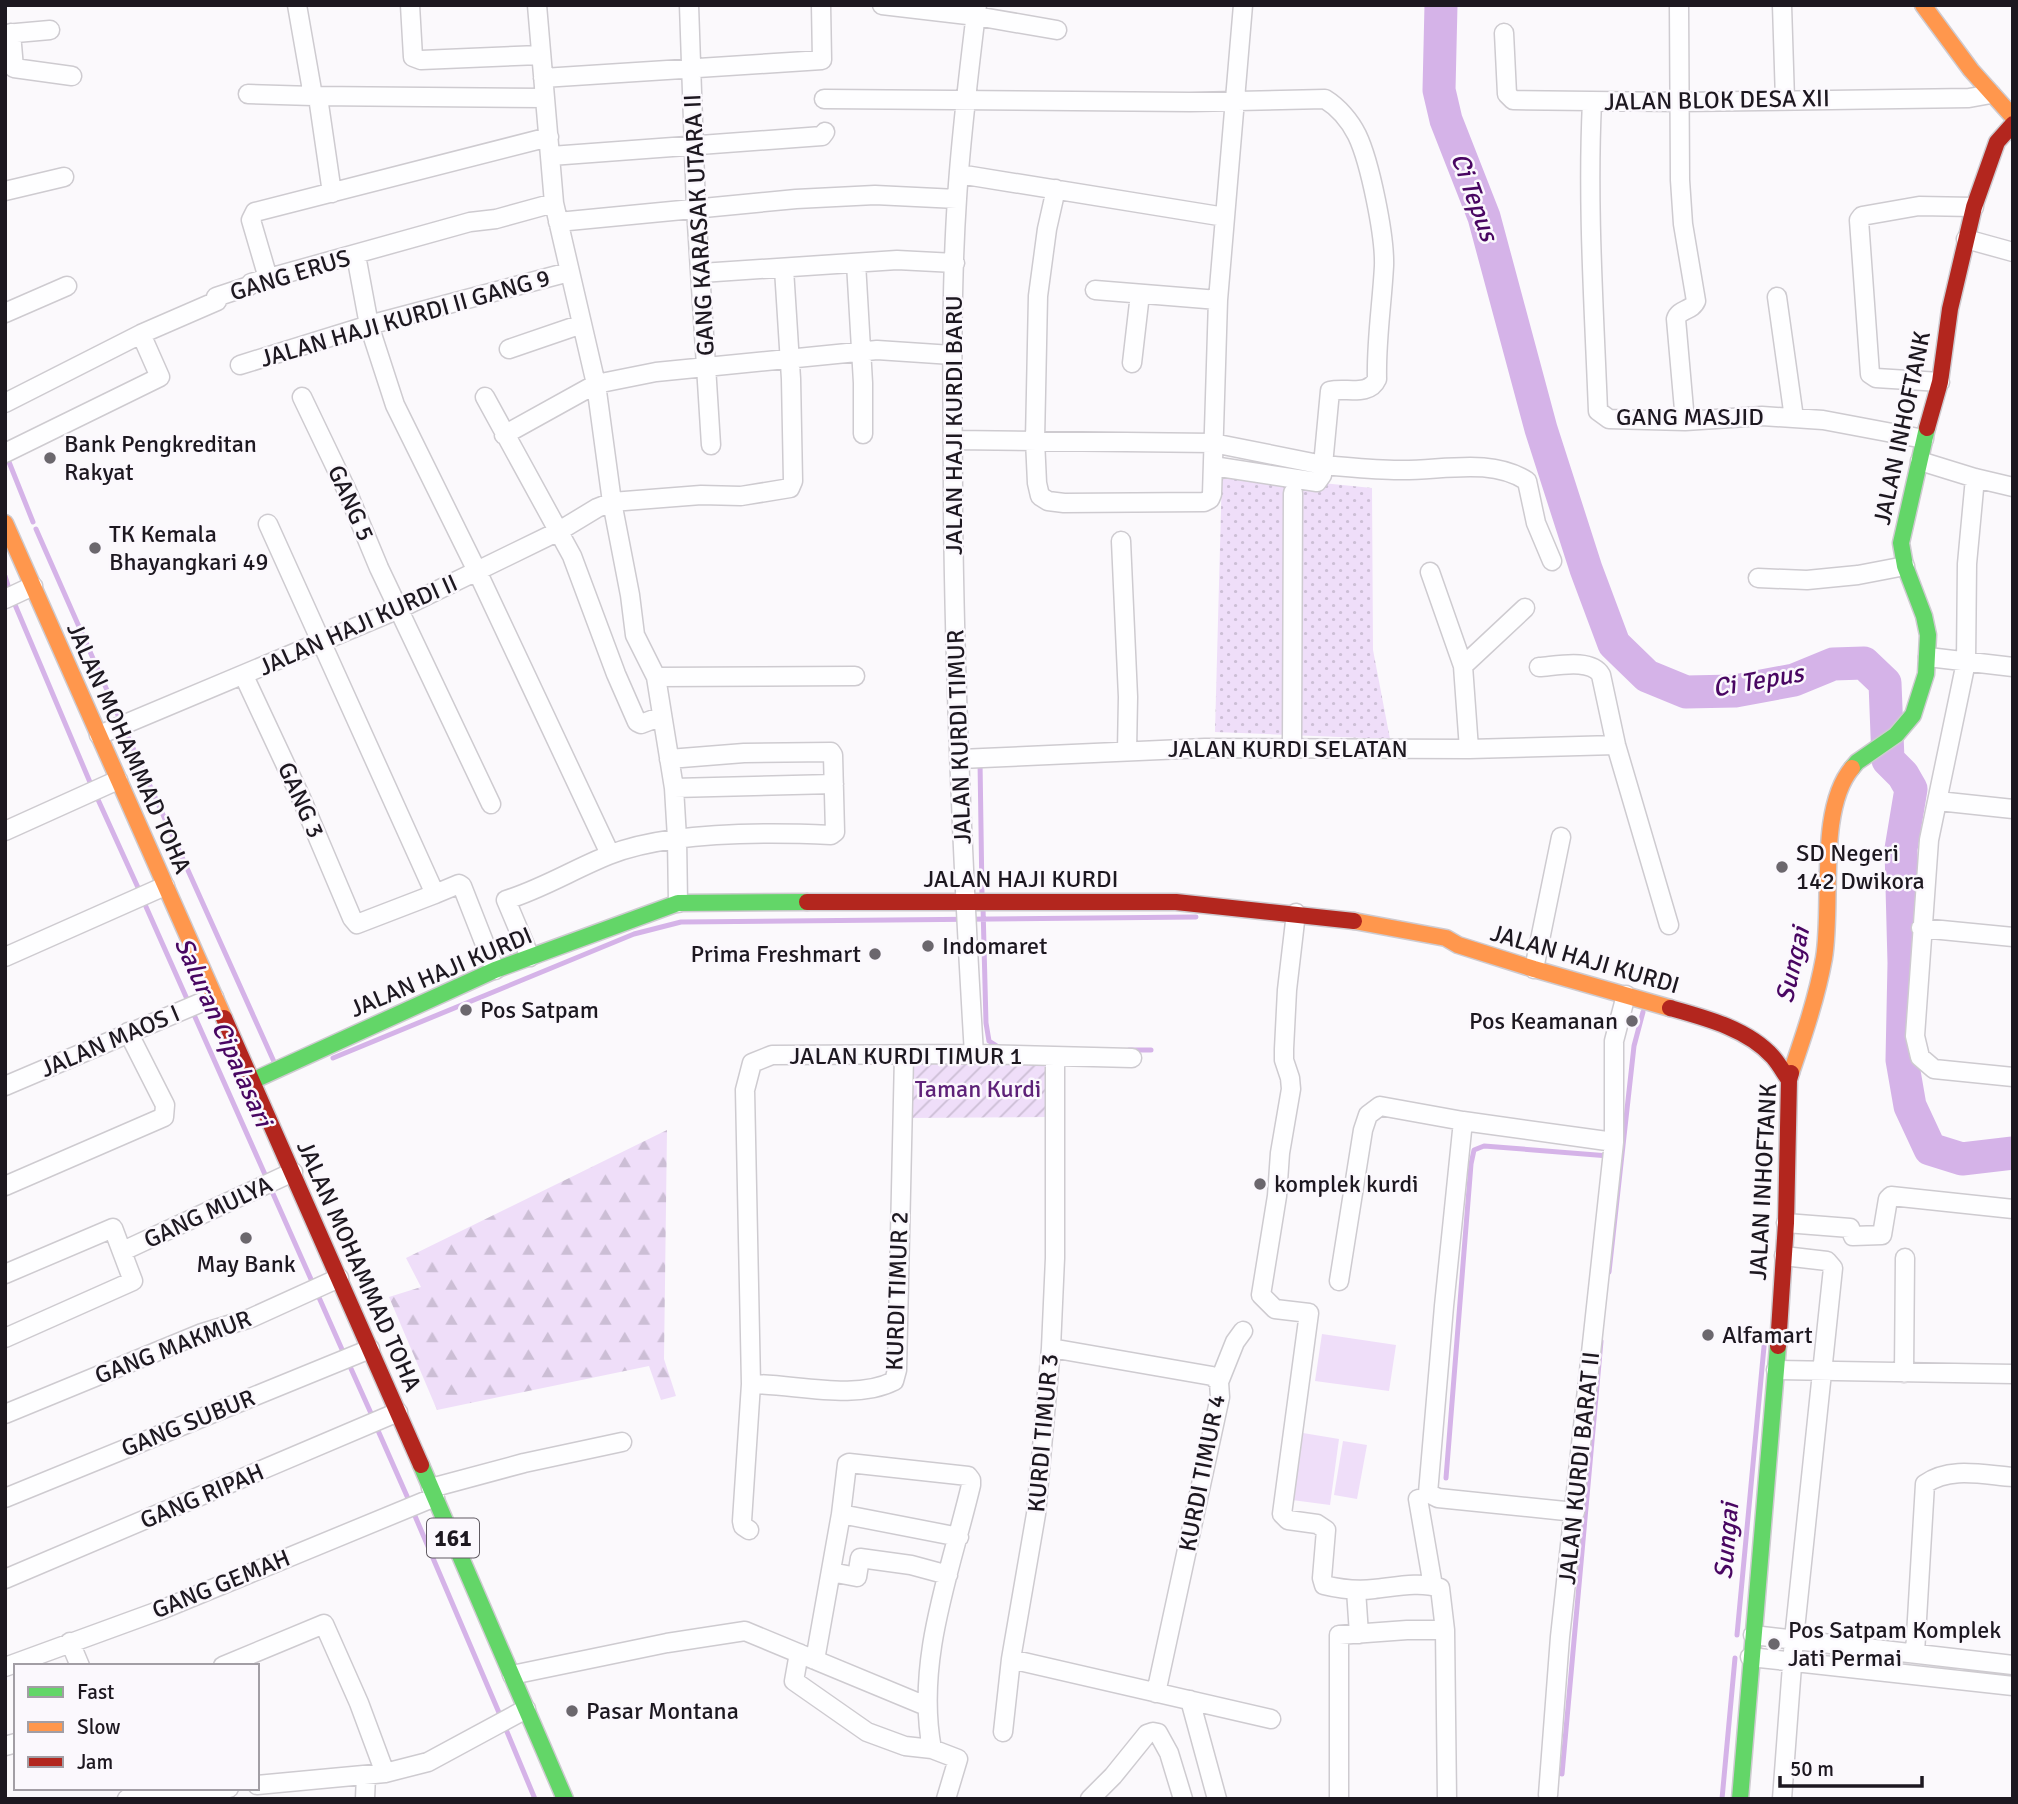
<svg xmlns="http://www.w3.org/2000/svg" width="2018" height="1804" viewBox="0 0 2018 1804" font-family="Signika,sans-serif">
<style>
.grass{fill:url(#grass-dots)}
.forest{fill:url(#forest-firs)}
.garden{fill:url(#garden-furrows)}
.pitch{fill:#efdef9}
.lines{fill:none;stroke-linecap:round;stroke-linejoin:round}
.stream{stroke:#d5b3e8;stroke-width:5}
.river{stroke:#d5b3e8;stroke-width:33}
.street-casing{stroke:#cecbd0;stroke-width:21}
.fast-casing{stroke:#cecbd0;stroke-width:19}
.slow-casing{stroke:#cecbd0;stroke-width:19}
.jam-casing{stroke:#cecbd0;stroke-width:19}
.street{stroke:#fefeff;stroke-width:18}
.fast{stroke:#63d668;stroke-width:16}
.slow{stroke:#ff974d;stroke-width:16}
.jam{stroke:#b3261e;stroke-width:16}
.poi-dot{fill:#6b676d;stroke:#fbf8fd;stroke-width:2.5}
.labels{text-anchor:middle;dominant-baseline:central;stroke-width:5;stroke-linejoin:round;paint-order:stroke}
.shield{fill:#fbf8fd;stroke:#605b62;stroke-width:2}
.shield-label{font-size:23px;font-weight:bold;fill:#1d1820}
.street-label{font-size:24px;fill:#1d1820;stroke:#fbf8fd}
.poi-label{font-size:24px;fill:#1d1820;stroke:#fbf8fd;text-anchor:start}
.park-label{font-size:24px;fill:#5d2178;stroke:#fbf8fd}
.water-label{font-size:26px;font-style:italic;fill:#490662;stroke:#fbf8fd}
</style>
<defs>
<pattern id="grass-dots" width="8" height="8" patternUnits="userSpaceOnUse" patternTransform="scale(1.75)"><rect width="8" height="8" fill="#efdef9"/><path d="M2 2h.1M6 6h.1" fill="none" stroke="#ccbed5" stroke-width="1.8" stroke-linecap="round"/></pattern>
<pattern id="forest-firs" width="22" height="20" patternUnits="userSpaceOnUse" patternTransform="scale(1.75)"><rect width="22" height="20" fill="#efdef9"/><path d="M5 1l3.5 6h-7zM16 11l3.5 6h-7z" fill="#ccbed5"/></pattern>
<pattern id="garden-furrows" width="10" height="10" patternUnits="userSpaceOnUse" patternTransform="scale(1.75)"><rect width="10" height="10" fill="#efdef9"/><path d="M-1 1l2-2M0 10L10 0M9 11l2-2" fill="none" stroke="#ccbed5"/></pattern>
</defs>
<rect width="100%" height="100%" fill="#fbf9fc"/>
<path class="grass" d="M 1222,473 L 1372,488 L 1373,650 L 1390,739 L 1215,732 Z"/>
<path class="forest" d="M 667,1130 L 664,1359 L 676,1396 L 661,1400 L 649,1366 L 437,1410 L 389,1297 L 421,1287 L 406,1258 Z"/>
<path class="garden" d="M 1048,1060 L 1049,1117 L 907,1118 L 907,1061 Z"/>
<path class="pitch" d="M 1322,1334 L 1396,1345 L 1389,1391 L 1315,1381 Z
M 1303,1433 L 1339,1439 L 1330,1505 L 1292,1500 Z
M 1343,1441 L 1367,1445 L 1357,1499 L 1334,1495 Z"/>
<g class="lines">
<path class="stream" d="M 7,457 L 33,522
M 36,529 L 121,722
M 5,576 L 10,592
M 13,600 L 92,787
M 124,728 L 275,1064
M 980,761 L 982,895
M 95,793 L 140,892
M 143,900 L 267,1179
M 983,907 L 986,1023 L 989,1041 L 1000,1048
M 1129,1050 L 1151,1050
M 333,1058 L 634,934 L 681,922 L 1196,917
M 270,1187 L 314,1286
M 1609,1272 L 1634,1046 L 1643,1012
M 317,1293 L 344,1354
M 348,1362 L 374,1420
M 376,1426 L 410,1503
M 1446,1478 L 1471,1164 L 1474,1150 L 1484,1146 L 1609,1156
M 412,1509 L 500,1715
M 1737,1635 L 1765,1336
M 505,1727 L 535,1799
M 1562,1774 L 1601,1341
M 1722,1799 L 1735,1658"/>
<path class="river" d="M 1441,5 L 1439,90 L 1446,120 L 1484,217 L 1541,429 L 1586,569 L 1614,644 L 1647,676 L 1686,692 L 1735,691 L 1794,680 L 1833,664 L 1864,663 L 1885,683 L 1888,760 L 1903,775 L 1911,789 L 1901,849 L 1904,963 L 1902,1060 L 1910,1106 L 1930,1149 L 1962,1159 L 2013,1153"/>
<g class="street-casing">
<path id="street" d="M 297,5 L 313,96 L 545,98
M 410,5 L 413,57 L 421,60 L 540,55
M 537,5 L 554,203 L 596,384 L 612,502 L 630,595 L 635,635 L 656,677 L 674,788 L 677,838 L 678,903
M 689,5 L 696,208 L 711,445
M 882,5 L 976,16 L 1057,30
M 1679,5 L 1680,180 L 1683,224 L 1696,301 C 1692,311 1679,309 1676,319 L 1685,421
M 1782,5 L 1785,100
M 11,33 L 14,68 L 72,76
M 1504,33 L 1507,94 L 1513,100 L 1681,102 L 1969,98 L 1991,94
M 5,34 L 50,30
M 543,78 L 822,60 L 821,5
M 248,94 L 313,96
M 318,97 L 332,193
M 824,99 L 1190,102 L 1325,99 C 1338,107 1350,121 1357,135 C 1370,162 1385,236 1384,266 C 1382,304 1376,341 1377,379 C 1369,397 1345,387 1330,391 L 1323,465 L 1213,443 L 953,440
M 1592,102 C 1587,204 1594,308 1598,411 L 1609,419 L 1685,421 L 1762,416 L 1823,420 L 1924,439
M 551,156 L 822,136 L 825,132
M 959,174 L 1225,217
M 1056,189 L 1047,229 L 1038,296 L 1035,440 L 1037,483 L 1040,496 L 1048,501 L 1064,503 L 1204,502 L 1210,499 L 1212,494 L 1218,300 L 1243,5
M 5,191 L 64,177
M 558,222 L 796,199 L 875,195 L 957,199
M 1966,239 L 2013,252
M 356,255 L 369,325 L 395,405 L 477,571 L 610,854
M 856,263 L 863,383 L 863,434
M 701,273 L 897,260 L 955,263
M 268,278 L 251,220 L 255,212 L 549,137
M 1095,290 L 1218,300
M 1777,297 L 1794,418
M 5,313 L 67,286
M 509,349 L 582,324
M 1132,363 L 1140,294
M 240,365 L 369,325 L 569,272
M 1940,382 L 1876,378 L 1870,374 L 1859,220 L 1862,216 L 1919,206 L 1974,207
M 302,397 L 347,491 L 379,568 L 491,804
M 485,397 L 572,556 L 616,674 L 637,722 L 641,724 L 662,716
M 5,403 L 141,334 L 217,301 L 216,297 L 249,286 L 251,283 L 470,222 L 496,219 L 554,203
M 504,435 L 596,384 L 656,372 L 877,350 L 952,355
M 5,453 L 160,377 L 141,334
M 1920,461 L 1975,478 L 2013,487
M 1213,466 L 1317,482 L 1322,475 L 1323,465 C 1349,467 1374,470 1399,470 C 1441,471 1490,457 1527,481 L 1536,523 L 1552,561
M 1975,478 L 1967,564 L 1966,662 L 1929,840 L 1915,1036 L 1920,1057 L 1934,1069 L 2013,1077
M 268,524 L 435,894 L 459,884 L 462,886 L 495,970
M 1121,541 L 1128,697 L 1127,751
M 1430,572 L 1463,666
M 1758,578 L 1807,580 L 1858,575 L 1905,566
M 5,599 L 33,586
M 1928,657 L 2013,667
M 1539,667 C 1556,666 1591,658 1601,675 L 1616,745 L 1669,925
M 244,676 L 302,800 L 352,918 L 357,924 L 435,894
M 656,677 L 855,676
M 99,735 L 399,609 L 559,531 L 597,508 L 612,502 L 701,495 L 741,496 L 790,488 L 793,481 L 791,379 L 784,269
M 1292,747 L 1293,493
M 1469,749 L 1463,666 L 1525,608
M 960,759 L 1205,748 L 1469,749 L 1616,745
M 674,788 L 834,784
M 1938,801 L 2013,809
M 5,831 L 118,780
M 1296,913 L 1287,990 L 1284,1049 L 1284,1060 L 1290,1078 L 1291,1089 L 1280,1153 L 1277,1196 L 1261,1295 L 1275,1309 L 1309,1313 L 1282,1514 L 1288,1520 L 1317,1524 L 1326,1530 L 1322,1578 L 1324,1585 C 1340,1589 1357,1591 1374,1589 C 1394,1587 1420,1581 1440,1588 L 1445,1630 L 1447,1799
M 1921,928 L 2013,937
M 5,957 L 165,886
M 530,957 L 506,900 C 542,889 574,869 609,855 C 669,831 766,832 831,835 L 835,832 L 833,755 L 831,752 L 744,753 L 669,759
M 1534,969 L 1561,837
M 974,1054 C 963,873 955,692 953,511 C 953,407 950,303 957,199 C 961,134 969,70 977,5
M 5,1086 L 214,997
M 1463,1121 L 1444,1306 L 1428,1493 L 1438,1498 L 1575,1512
M 5,1186 L 164,1117 L 165,1105 L 128,1032
M 1786,1223 L 1850,1228 L 1853,1236 L 1882,1235 L 1888,1199 L 1891,1196 L 2013,1209
M 123,1251 L 293,1172
M 5,1274 L 113,1228 L 133,1281 L 5,1338
M 1339,1281 L 1363,1130 L 1368,1115 L 1380,1106 L 1463,1121 L 1614,1142
M 1051,1348 L 1212,1376 L 1219,1382 L 1220,1397 L 1156,1693
M 1776,1370 L 2013,1374
M 1904,1373 L 1905,1258
M 1219,1382 L 1235,1342 L 1243,1331
M 751,1384 C 795,1384 855,1401 894,1381 L 897,1370 L 904,1056
M 5,1414 L 202,1333 L 251,1318 L 339,1278
M 431,1488 L 524,1463 L 622,1442
M 5,1498 L 370,1349
M 1418,1499 L 1433,1586
M 841,1514 L 959,1537
M 749,1530 L 743,1526 L 742,1521 L 751,1384 L 745,1090 L 752,1063 L 772,1055 L 974,1054 L 1132,1058
M 831,1572 L 857,1577 L 860,1558 L 911,1565 L 948,1575
M 5,1579 L 398,1412
M 1356,1590 L 1359,1634
M 1753,1635 L 2013,1665
M 70,1642 L 80,1666
M 799,1653 L 794,1681 L 867,1732 L 905,1746 L 932,1749
M 1915,1653 L 1925,1484 C 1950,1466 1984,1475 2013,1477
M 1750,1657 L 2013,1686
M 1011,1659 L 1271,1719
M 815,1660 L 841,1514 L 847,1464 L 849,1463 L 968,1476 L 971,1480 L 971,1485 C 951,1570 915,1660 932,1749 L 958,1759 L 946,1799
M 223,1666 L 324,1624 L 359,1703 L 385,1773
M 5,1667 L 161,1610 L 435,1497
M 512,1675 L 667,1643 L 745,1631 L 926,1706
M 1190,1700 L 1217,1799
M 1003,1732 L 1011,1659 L 1036,1514 L 1051,1348 L 1055,1258 L 1055,1057
M 5,1746 L 16,1743
M 257,1785 L 385,1773 L 428,1762 L 526,1709
M 1548,1795 L 1560,1637 L 1614,1142 L 1614,1041 L 1626,995
M 127,1799 L 229,1788
M 365,1799 L 366,1775
M 1090,1799 L 1113,1776 L 1147,1734 L 1153,1732 L 1158,1733 L 1169,1753 L 1183,1799
M 1339,1799 L 1339,1635 L 1407,1630 L 1445,1630
M 1782,1799 L 1794,1639 L 1833,1268 L 1827,1261 L 1784,1256"/>
</g>
<g class="fast-casing">
<path id="fast" d="M 1852,768 L 1857,762 L 1896,735 L 1913,715 L 1926,674 L 1928,635 L 1924,616 L 1905,566 L 1901,543 L 1927,428
M 252,1081 L 495,970 L 678,903 L 807,902
M 421,1465 L 565,1799
M 1740,1799 L 1778,1346"/>
</g>
<g class="slow-casing">
<path id="slow" d="M 1923,5 L 1971,70 L 2013,117
M 5,523 L 224,1018
M 1354,921 L 1446,938 L 1458,945 L 1534,969 L 1670,1008
M 1791,1073 C 1804,1035 1817,997 1824,958 C 1833,904 1817,810 1852,768"/>
</g>
<g class="jam-casing">
<path id="jam" d="M 1927,428 L 1940,382 L 1950,309 L 1974,207 L 1997,142 L 2013,124
M 807,902 L 1176,902 L 1354,921
M 1670,1008 C 1706,1018 1748,1029 1773,1057 C 1779,1064 1784,1073 1789,1080
M 224,1018 L 421,1465
M 1778,1346 L 1786,1223 L 1789,1080 L 1791,1073"/>
</g>
<use href="#street" class="street"/>
<use href="#fast" class="fast"/>
<use href="#slow" class="slow"/>
<use href="#jam" class="jam"/>
</g>
<g class="poi-dot">
<circle cx="50" cy="458" r="7"/>
<circle cx="95" cy="548" r="7"/>
<circle cx="1782" cy="867" r="7"/>
<circle cx="928" cy="946" r="7"/>
<circle cx="875" cy="954" r="7"/>
<circle cx="466" cy="1010" r="7"/>
<circle cx="1632" cy="1021" r="7"/>
<circle cx="1260" cy="1184" r="7"/>
<circle cx="246" cy="1238" r="7"/>
<circle cx="1708" cy="1335" r="7"/>
<circle cx="1774" cy="1644" r="7"/>
<circle cx="572" cy="1711" r="7"/>
</g>
<g class="labels">
<rect class="shield" x="427" y="1518.5" width="52" height="39" rx="5"/>
<g class="shield-label">
<text x="453" y="1538">161</text>
</g>
<g class="street-label">
<text transform="translate(1717 100) rotate(-1)">JALAN BLOK DESA XII</text>
<text transform="translate(699 225) rotate(-93)">GANG KARASAK UTARA II</text>
<text transform="translate(290 275) rotate(-17)">GANG ERUS</text>
<text transform="translate(405 318) rotate(-16)">JALAN HAJI KURDI II GANG 9</text>
<text x="1690" y="417">GANG MASJID</text>
<text transform="translate(954 425) rotate(-90)">JALAN HAJI KURDI BARU</text>
<text transform="translate(1902 428) rotate(-78)">JALAN INHOFTANK</text>
<text transform="translate(351 503) rotate(66)">GANG 5</text>
<text transform="translate(358 625) rotate(-24)">JALAN HAJI KURDI II</text>
<text transform="translate(959 737) rotate(-92)">JALAN KURDI TIMUR</text>
<text transform="translate(129 748) rotate(66)">JALAN MOHAMMAD TOHA</text>
<text x="1288" y="749">JALAN KURDI SELATAN</text>
<text transform="translate(301 800) rotate(66)">GANG 3</text>
<text x="1021" y="879">JALAN HAJI KURDI</text>
<text transform="translate(1585 959) rotate(16)">JALAN HAJI KURDI</text>
<text transform="translate(441 972) rotate(-23)">JALAN HAJI KURDI</text>
<text transform="translate(110 1041) rotate(-23)">JALAN MAOS I</text>
<text x="906" y="1056">JALAN KURDI TIMUR 1</text>
<text transform="translate(1763 1182) rotate(-87)">JALAN INHOFTANK</text>
<text transform="translate(208 1212) rotate(-25)">GANG MULYA</text>
<text transform="translate(359 1266) rotate(66)">JALAN MOHAMMAD TOHA</text>
<text transform="translate(897 1291) rotate(-88)">KURDI TIMUR 2</text>
<text transform="translate(173 1347) rotate(-21)">GANG MAKMUR</text>
<text transform="translate(188 1423) rotate(-22)">GANG SUBUR</text>
<text transform="translate(1043 1433) rotate(-85)">KURDI TIMUR 3</text>
<text transform="translate(1579 1468) rotate(-84)">JALAN KURDI BARAT II</text>
<text transform="translate(1202 1473) rotate(-79)">KURDI TIMUR 4</text>
<text transform="translate(202 1496) rotate(-23)">GANG RIPAH</text>
<text transform="translate(221 1584) rotate(-22)">GANG GEMAH</text>
</g>
<g class="poi-label">
<text x="64" y="444">Bank Pengkreditan<tspan x="64" dy="28">Rakyat</tspan></text>
<text x="109" y="534">TK Kemala<tspan x="109" dy="28">Bhayangkari 49</tspan></text>
<text x="1796" y="853">SD Negeri<tspan x="1796" dy="28">142 Dwikora</tspan></text>
<text x="942" y="946">Indomaret</text>
<text x="861" y="954" text-anchor="end">Prima Freshmart</text>
<text x="480" y="1010">Pos Satpam</text>
<text x="1618" y="1021" text-anchor="end">Pos Keamanan</text>
<text x="1274" y="1184">komplek kurdi</text>
<text x="246" y="1264" text-anchor="middle">May Bank</text>
<text x="1722" y="1335">Alfamart</text>
<text x="1788" y="1630">Pos Satpam Komplek<tspan x="1788" dy="28">Jati Permai</tspan></text>
<text x="586" y="1711">Pasar Montana</text>
</g>
<g class="park-label">
<text x="978" y="1089">Taman Kurdi</text>
</g>
<g class="water-label">
<text transform="translate(1474 197) rotate(70)">Ci Tepus</text>
<text transform="translate(1758 681) rotate(-10)">Ci Tepus</text>
<text transform="translate(1793 965) rotate(-77)">Sungai</text>
<text transform="translate(223 1032) rotate(66)">Saluran Cipalasari</text>
<text transform="translate(1727 1541) rotate(-85)">Sungai</text>
</g>
</g>
<rect width="2018" height="1804" fill="none" stroke="#1d1820" stroke-width="14"/>
<rect x="14" y="1664" width="245" height="126" fill="#fbf8fd" stroke="#a29ea5" stroke-width="2"/>
<rect x="28" y="1687" width="35" height="10" fill="#63d668" stroke="#a29ea5" stroke-width="2"/>
<text x="77" y="1699" font-size="21" fill="#1d1820">Fast</text>
<rect x="28" y="1722" width="35" height="10" fill="#ff974d" stroke="#a29ea5" stroke-width="2"/>
<text x="77" y="1734" font-size="21" fill="#1d1820">Slow</text>
<rect x="28" y="1757" width="35" height="10" fill="#b3261e" stroke="#a29ea5" stroke-width="2"/>
<text x="77" y="1769" font-size="21" fill="#1d1820">Jam</text>
<path d="M1780 1776v10h142v-10" fill="none" stroke="#1d1820" stroke-width="3.5"/>
<text x="1790" y="1776" font-size="21" fill="#1d1820" stroke="#fbf8fd" stroke-width="5" paint-order="stroke">50 m</text>
</svg>
